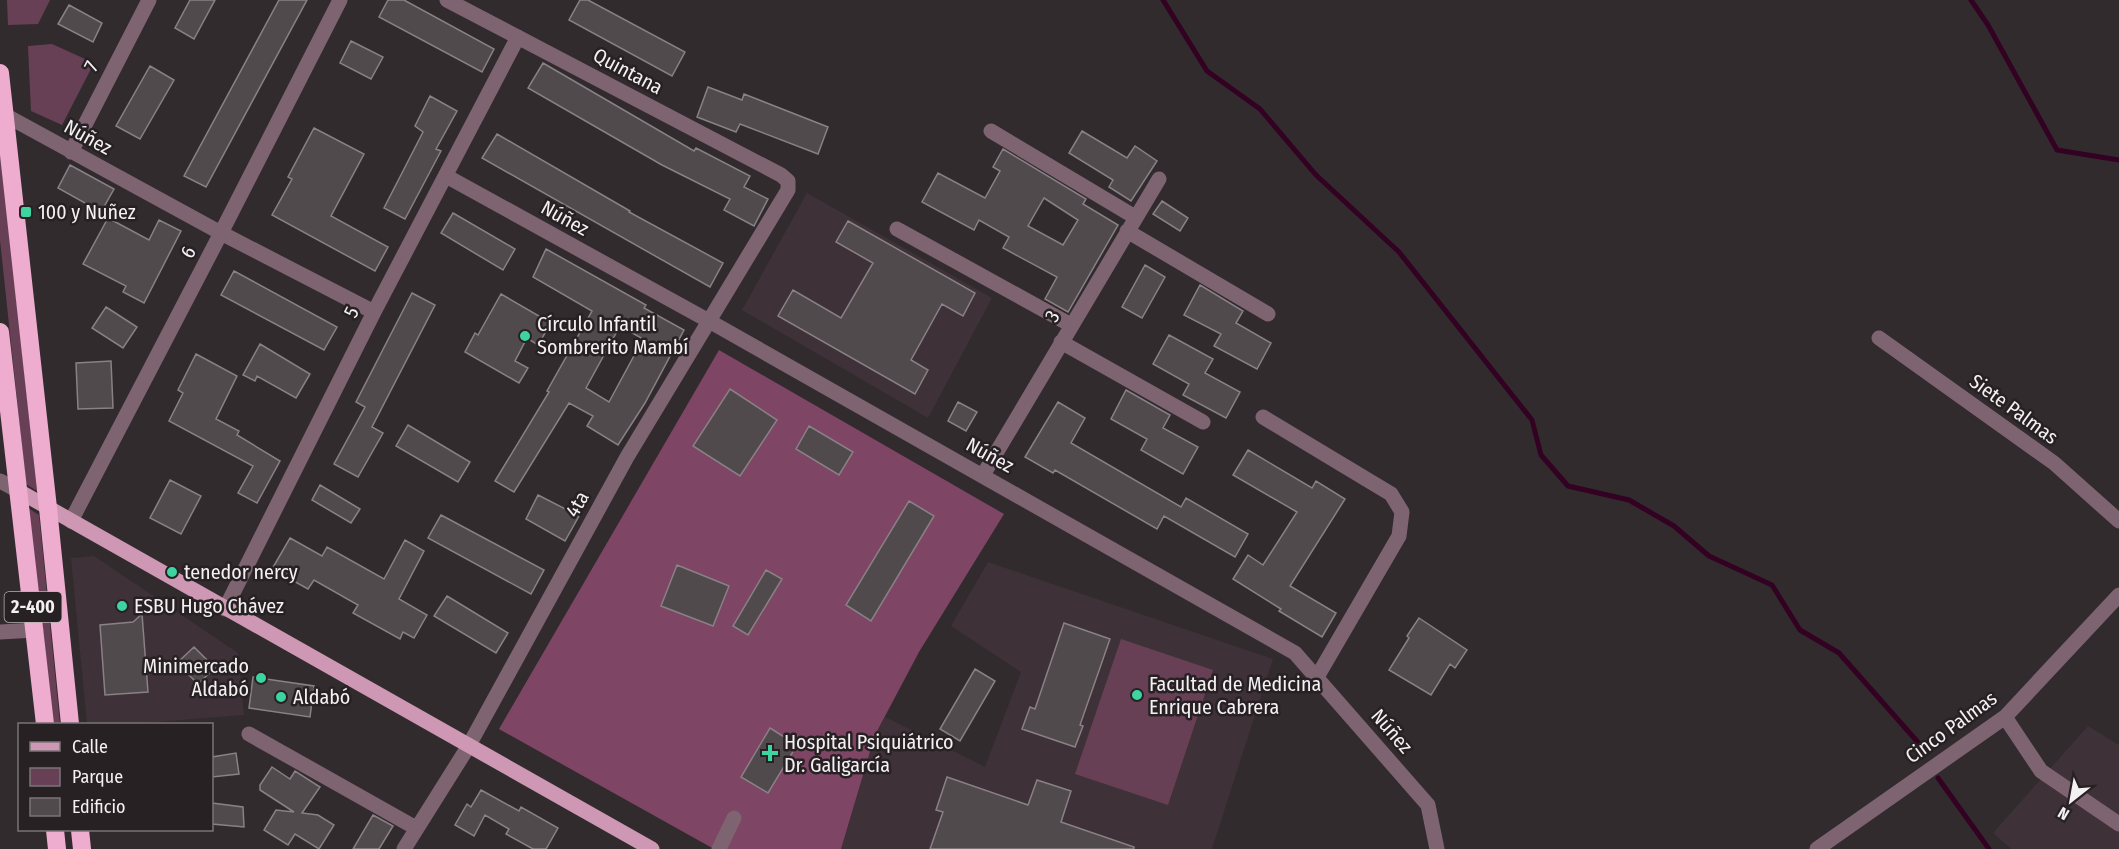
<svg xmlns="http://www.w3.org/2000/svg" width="2119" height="849" viewBox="0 0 2119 849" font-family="'Fira Sans Condensed',sans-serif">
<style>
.built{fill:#3e3138}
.green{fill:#684056}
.forest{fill:#7e4565}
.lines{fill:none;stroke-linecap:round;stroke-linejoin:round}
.stream{stroke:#330121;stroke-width:5}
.building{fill:#514a4d;stroke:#898185;stroke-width:1.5;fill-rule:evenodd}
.minor{stroke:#7e6371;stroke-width:15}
.major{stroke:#ce97b4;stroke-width:15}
.highway{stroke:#eeaccf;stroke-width:18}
.poi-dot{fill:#3ed4a2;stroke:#272124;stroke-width:2}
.labels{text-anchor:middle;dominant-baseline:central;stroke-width:5;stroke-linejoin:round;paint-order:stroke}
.shield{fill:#272124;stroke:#b7b3b5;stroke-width:1.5}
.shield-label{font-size:18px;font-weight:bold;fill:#f5f1f3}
.street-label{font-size:20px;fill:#f5f1f3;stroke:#272124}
.poi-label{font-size:20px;fill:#f5f1f3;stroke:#272124;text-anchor:start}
</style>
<rect width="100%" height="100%" fill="#312b2e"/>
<path class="built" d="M 807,193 L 992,298 L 928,418 L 742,310 Z
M 94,556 L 238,653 L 244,715 L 131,724 L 87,724 L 71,558 Z
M 988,562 L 1273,659 L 1212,849 L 841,849 L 875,735 L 885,717 L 985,767 L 1021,672 L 951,626 Z
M 2088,726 L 2119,745 L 2119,849 L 2011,849 L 1993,833 Z"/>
<path class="green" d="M 7,0 L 50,0 L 38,24 L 8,25 Z
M 52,44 L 94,63 L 62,125 L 31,111 L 28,46 Z
M 0,146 L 37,491 L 26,484 L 0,240 Z
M 28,508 L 39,515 L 60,724 L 51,724 Z
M 1121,639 L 1213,670 L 1168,805 L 1075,774 Z"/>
<path class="forest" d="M 719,350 L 1004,514 L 919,652 L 875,735 L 841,849 L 714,849 L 499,729 Z"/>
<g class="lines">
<path class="stream" d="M 1163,0 L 1207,71 L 1260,109 L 1316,175 L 1399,252 L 1532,420 L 1541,455 L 1568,486 L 1629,500 L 1674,526 L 1709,556 L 1772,585 L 1800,630 L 1839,653 L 1923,748
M 1971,0 L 1988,25 L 2057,150 L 2119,160
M 1938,778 L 1989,849"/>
</g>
<path class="building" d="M 190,0 L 215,0 L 194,39 L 175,28 Z
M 279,0 L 307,0 L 206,187 L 184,176 Z
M 388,0 L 404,0 L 494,49 L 482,72 L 379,17 Z
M 580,0 L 588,0 L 685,52 L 672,76 L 569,20 Z
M 69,5 L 102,23 L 93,42 L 58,24 Z
M 351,41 L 383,57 L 371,79 L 340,63 Z
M 543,63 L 694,151 L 696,148 L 750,176 L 744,187 L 768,199 L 754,226 L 724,210 L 730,199 L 662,165 L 528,88 Z
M 150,66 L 174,80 L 140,139 L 116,126 Z
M 708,87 L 742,100 L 744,94 L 828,127 L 818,154 L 740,124 L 736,132 L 697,117 Z
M 430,96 L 457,111 L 436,149 L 441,151 L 405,219 L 384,208 L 423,132 L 415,126 Z
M 314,128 L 364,154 L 331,216 L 388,247 L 375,271 L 272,215 L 292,179 L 288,177 Z
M 1082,131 L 1127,158 L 1135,146 L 1157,161 L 1131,201 L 1109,187 L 1113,180 L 1069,153 Z
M 497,134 L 630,211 L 629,212 L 723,263 L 710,287 L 482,158 Z
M 1003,149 L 1086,199 L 1083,204 L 1118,225 L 1068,312 L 1045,299 L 1057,277 L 1003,248 L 1009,237 L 979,220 L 974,230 L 922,202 L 938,173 L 985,198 L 1000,171 L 993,167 ZM 1044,198 L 1078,220 L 1063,245 L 1028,226 Z
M 70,165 L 114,189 L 101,212 L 58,188 Z
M 1162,201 L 1188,218 L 1180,231 L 1153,214 Z
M 453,213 L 515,249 L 503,270 L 441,233 Z
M 108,218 L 149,240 L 159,220 L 181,231 L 144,303 L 123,292 L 126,286 L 83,264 Z
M 848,221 L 975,293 L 963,316 L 942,304 L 911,360 L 928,370 L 915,394 L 778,316 L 793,290 L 841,318 L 873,263 L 836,242 Z
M 546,249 L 646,305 L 644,308 L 684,330 L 645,403 L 618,445 L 587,426 L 593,416 L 569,403 L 514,492 L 495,481 L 549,392 L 547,391 L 592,311 L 533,277 ZM 620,326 L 643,339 L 609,402 L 586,388 Z
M 1145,265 L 1165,277 L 1142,318 L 1122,307 Z
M 234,271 L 337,327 L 324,350 L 221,295 Z
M 1200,285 L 1243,311 L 1236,323 L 1271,343 L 1257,369 L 1214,346 L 1221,334 L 1184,315 Z
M 412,293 L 435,305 L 372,427 L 383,433 L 358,477 L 334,464 L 365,407 L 356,402 Z
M 501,294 L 551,323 L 538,345 L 527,338 L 515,361 L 528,368 L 519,383 L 465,352 L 475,333 L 478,335 Z
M 106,307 L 137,327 L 123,348 L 92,328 Z
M 1169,335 L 1213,359 L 1205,373 L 1240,392 L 1226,418 L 1183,395 L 1189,384 L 1153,364 Z
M 260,344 L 310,374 L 296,398 L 257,376 L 255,381 L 243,375 Z
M 196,354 L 237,376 L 216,419 L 239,431 L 237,435 L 280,461 L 257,503 L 238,493 L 253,466 L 169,421 L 183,393 L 178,390 Z
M 111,361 L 113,408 L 78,409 L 76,363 Z
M 730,389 L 777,420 L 740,476 L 693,446 Z
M 1126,390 L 1170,415 L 1163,428 L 1198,447 L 1183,474 L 1141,450 L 1147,439 L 1111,419 Z
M 958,402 L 977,412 L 966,431 L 948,421 Z
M 1058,402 L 1085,418 L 1071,443 L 1181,507 L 1186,498 L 1248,534 L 1235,557 L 1164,516 L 1157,529 L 1055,470 L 1053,473 L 1025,457 Z
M 408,425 L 470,462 L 458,482 L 396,446 Z
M 809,426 L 853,452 L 839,475 L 796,449 Z
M 1248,450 L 1312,488 L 1316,481 L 1345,499 L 1290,586 L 1336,613 L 1322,637 L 1279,611 L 1281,609 L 1233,579 L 1248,555 L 1263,565 L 1297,512 L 1233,475 Z
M 170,480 L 201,496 L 181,534 L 150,518 Z
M 320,485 L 360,509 L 351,523 L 312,500 Z
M 538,495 L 579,516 L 565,541 L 526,519 Z
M 909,501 L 934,516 L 871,621 L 846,605 Z
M 441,515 L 544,570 L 531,594 L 428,538 Z
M 290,538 L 322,556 L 327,547 L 384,579 L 405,540 L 424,551 L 399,599 L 427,615 L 414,638 L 403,632 L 400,639 L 353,613 L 358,605 L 314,580 L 308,589 L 272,569 Z
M 677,565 L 729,586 L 713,626 L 661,606 Z
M 766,570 L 782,579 L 748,635 L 733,626 Z
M 447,596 L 508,633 L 496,653 L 434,616 Z
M 142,614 L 148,692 L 105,695 L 100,625 L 133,622 Z
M 1419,618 L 1467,650 L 1455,668 L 1450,664 L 1431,695 L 1389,670 L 1409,638 L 1407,636 Z
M 1064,623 L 1110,639 L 1080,725 L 1083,726 L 1075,747 L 1022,729 L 1030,707 L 1035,709 Z
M 194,647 L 215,668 L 198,684 L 177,663 Z
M 975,669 L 995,681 L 960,741 L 940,729 Z
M 253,677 L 314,686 L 310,717 L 249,708 Z
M 770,728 L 797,745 L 768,793 L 741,777 Z
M 236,753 L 239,774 L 212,777 L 212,757 Z
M 272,767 L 290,779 L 295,771 L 320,787 L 302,813 L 318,815 L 334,825 L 319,849 L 295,834 L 288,845 L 264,830 L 276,810 L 294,812 L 260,790 L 260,785 Z
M 947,777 L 1028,805 L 1037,780 L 1071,791 L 1061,822 L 1134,847 L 1134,849 L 930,849 L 943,812 L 936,810 Z
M 481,790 L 519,811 L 521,807 L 558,828 L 546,849 L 533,849 L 506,834 L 509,829 L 485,815 L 474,836 L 455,825 L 467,804 L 471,807 Z
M 212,803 L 243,807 L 244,827 L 212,824 Z
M 373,815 L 393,826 L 379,849 L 353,849 Z"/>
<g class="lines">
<path class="minor" d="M 5,115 L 221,233 L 374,312
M 991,131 L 1135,217
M 71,152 L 149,0
M 446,176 L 709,321 L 1295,653 L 1428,805 L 1437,849
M 897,229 L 1071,325
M 1127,231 L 1268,314
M 1879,338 L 2054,463 L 2119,521
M 1061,342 L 1203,422
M 1263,417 L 1391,494 L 1402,512 L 1399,536 L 1317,677
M 983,475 L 1159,179
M 0,481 L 17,490
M 71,521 L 221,233 L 340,0
M 225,609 L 374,312 L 518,37
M 0,632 L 36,630
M 2005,717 L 2041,771 L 2119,824
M 249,734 L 416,828
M 404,849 L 468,747 L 627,457 L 788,190 L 788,181 L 781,175 L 447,0
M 719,849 L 734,818
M 1817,849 L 2005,717 L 2119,595"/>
<path class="major" d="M 17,490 L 652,849"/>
<path class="highway" d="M 0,73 L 48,508 L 70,724
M 0,332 L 45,724
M 55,830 L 57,849
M 80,830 L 82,849"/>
</g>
<g class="poi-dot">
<rect x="20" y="206" width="12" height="12" rx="3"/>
<circle cx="525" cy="336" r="6"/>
<circle cx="172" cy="572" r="6"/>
<circle cx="122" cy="606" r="6"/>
<circle cx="261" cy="678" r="6"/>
<circle cx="1137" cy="695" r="6"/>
<circle cx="281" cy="697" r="6"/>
<path d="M767 744h6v6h6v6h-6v6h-6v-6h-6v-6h6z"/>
</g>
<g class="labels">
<rect class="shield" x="4.5" y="592" width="57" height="30" rx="4.5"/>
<g class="shield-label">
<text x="33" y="607">2-400</text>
</g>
<g class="street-label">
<text transform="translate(91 66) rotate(-63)">7</text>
<text transform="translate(628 71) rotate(28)">Quintana</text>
<text transform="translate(88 137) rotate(29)">Núñez</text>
<text transform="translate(565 218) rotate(29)">Núñez</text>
<text transform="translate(188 252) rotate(-62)">6</text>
<text transform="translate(351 312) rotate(-63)">5</text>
<text transform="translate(1052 316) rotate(-59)">3</text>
<text transform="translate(2014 409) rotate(36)">Siete Palmas</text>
<text transform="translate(990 455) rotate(29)">Núñez</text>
<text transform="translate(577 504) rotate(-61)">4ta</text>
<text transform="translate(1951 727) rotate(-36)">Cinco Palmas</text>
<text transform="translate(1392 731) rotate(49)">Núñez</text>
</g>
<g class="poi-label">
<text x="38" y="212">100 y Nuñez</text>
<text x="537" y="324">Círculo Infantil<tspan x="537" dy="23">Sombrerito Mambí</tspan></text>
<text x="184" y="572">tenedor nercy</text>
<text x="134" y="606">ESBU Hugo Chávez</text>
<text x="249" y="666" text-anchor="end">Minimercado<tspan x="249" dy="23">Aldabó</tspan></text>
<text x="1149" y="684">Facultad de Medicina<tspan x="1149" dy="23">Enrique Cabrera</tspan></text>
<text x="293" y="697">Aldabó</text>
<text x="784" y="742">Hospital Psiquiátrico<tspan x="784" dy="23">Dr. Galigarcía</tspan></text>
</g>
</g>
<rect x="18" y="723" width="195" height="108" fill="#272124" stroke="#797477" stroke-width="1.5"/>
<rect x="30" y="742" width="30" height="9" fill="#ce97b4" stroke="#797477" stroke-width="1.5"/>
<text x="72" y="753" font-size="18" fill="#f5f1f3">Calle</text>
<rect x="30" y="768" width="30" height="18" fill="#684056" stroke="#797477" stroke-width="1.5"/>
<text x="72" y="783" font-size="18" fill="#f5f1f3">Parque</text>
<rect x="30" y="798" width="30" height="18" fill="#514a4d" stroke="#797477" stroke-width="1.5"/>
<text x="72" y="813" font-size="18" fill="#f5f1f3">Edificio</text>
<g transform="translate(2071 801) rotate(211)" stroke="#272124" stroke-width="4.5" paint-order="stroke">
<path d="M0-4.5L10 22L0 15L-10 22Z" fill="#f5f1f3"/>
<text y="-9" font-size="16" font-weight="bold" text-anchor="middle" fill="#f5f1f3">N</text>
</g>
</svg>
